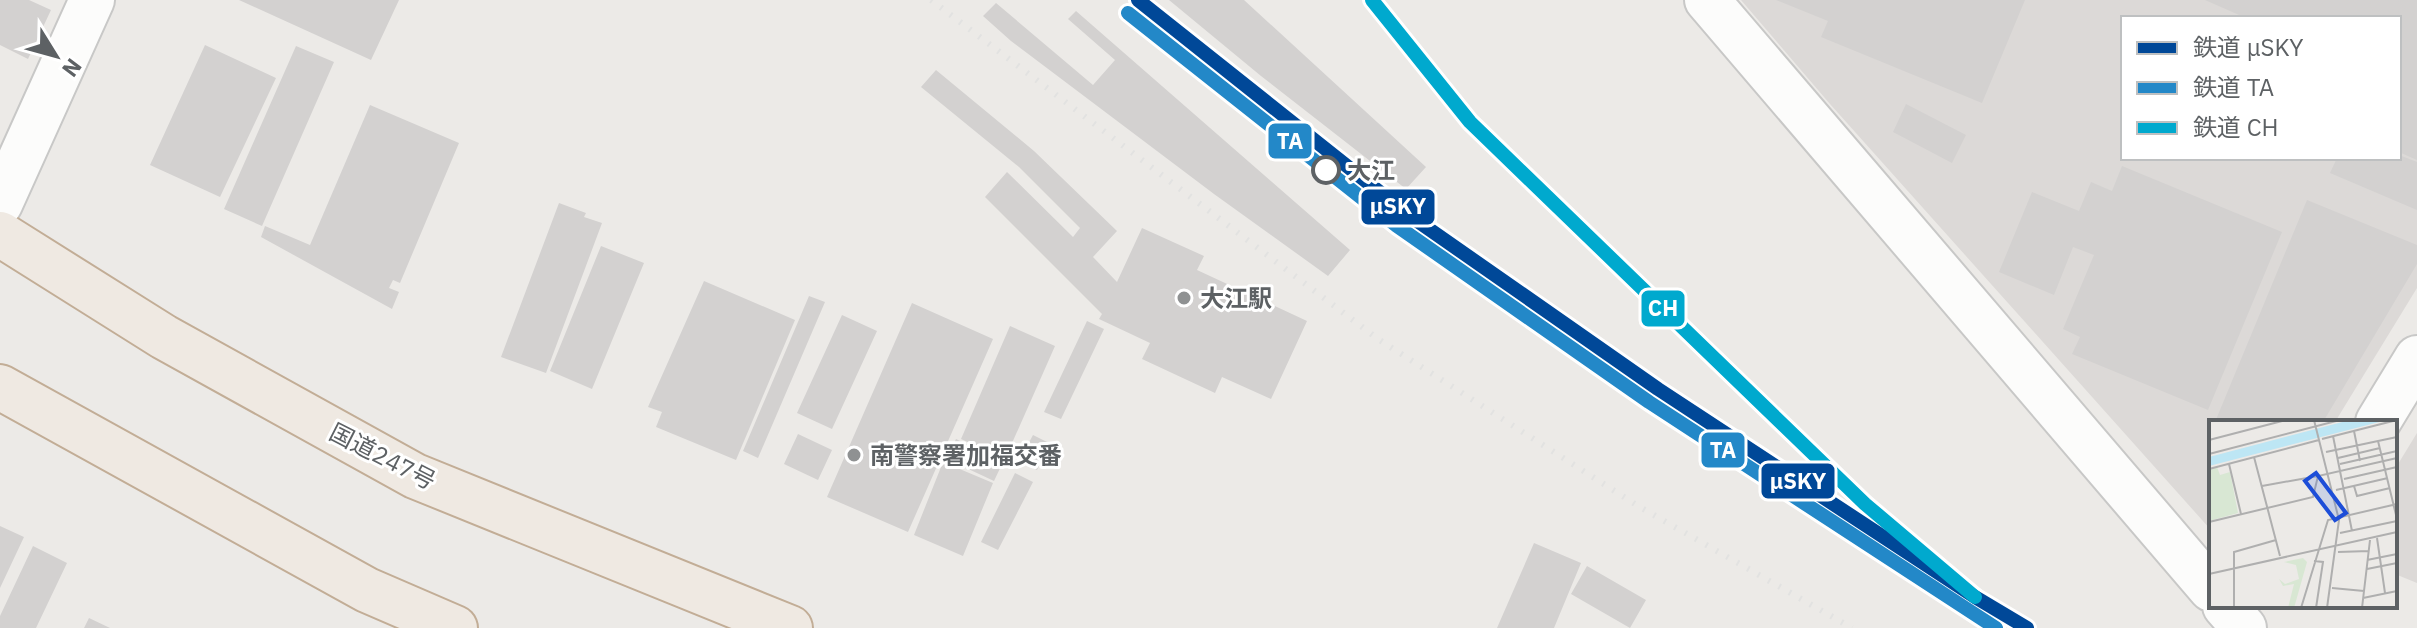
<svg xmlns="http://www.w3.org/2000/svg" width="2417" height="628" viewBox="0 0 2417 628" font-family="'IBM Plex Sans','Noto Sans JP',sans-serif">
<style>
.industrial{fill:#dcd9d7;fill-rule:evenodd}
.building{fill:#d3d1d0}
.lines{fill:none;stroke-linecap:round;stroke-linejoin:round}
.street-casing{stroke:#c8c8c7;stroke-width:48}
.highway-casing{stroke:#c2ad96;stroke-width:48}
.street{stroke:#fcfcfb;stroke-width:44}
.highway{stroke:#efe9e2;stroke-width:44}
.rail{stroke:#e2e2e1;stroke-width:6;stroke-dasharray:2 10;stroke-linecap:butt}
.rail-1-casing{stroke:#fff;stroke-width:20}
.rail-2-casing{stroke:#fff;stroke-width:20}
.rail-3-casing{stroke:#fff;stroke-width:20}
.rail-1{stroke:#004898;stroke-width:14}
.rail-2{stroke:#2388c8;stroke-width:14}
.rail-3{stroke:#00a9ce;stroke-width:14}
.stop-dot{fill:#fff;stroke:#5d6164;stroke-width:4}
.poi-dot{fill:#8f9192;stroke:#fff;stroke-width:3}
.labels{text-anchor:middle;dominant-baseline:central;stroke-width:6;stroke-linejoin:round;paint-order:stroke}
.stop-label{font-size:24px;font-weight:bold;fill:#5d6164;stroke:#fff;text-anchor:start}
.poi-label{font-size:24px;font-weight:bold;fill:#5d6164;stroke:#fff;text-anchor:start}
.street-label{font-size:24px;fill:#5d6164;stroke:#fff}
.inset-road{fill:none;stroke:#afafaf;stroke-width:2}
.view{fill:#1d4ed8;fill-opacity:0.15;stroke:#1d4ed8;stroke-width:4}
.inset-edge{fill:none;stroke:#5d6164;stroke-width:4}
.line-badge{stroke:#fff;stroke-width:3}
.badge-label{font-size:22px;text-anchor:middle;font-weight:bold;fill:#fff}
</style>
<rect width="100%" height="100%" fill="#eceae7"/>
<path class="industrial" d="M 1741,0 L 2417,0 L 2417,288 L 2335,422 L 2211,422 L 2211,530 L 1830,104 ZM 2123,18 L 2399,18 L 2399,158 L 2123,158 Z
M 2417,433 L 2417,583 L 2395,574 L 2395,469 Z"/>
<path class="building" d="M 0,0 L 29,0 L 51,10 L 28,59 L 0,45 Z
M 239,0 L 399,0 L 371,60 Z
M 1169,0 L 1244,0 L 1426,167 L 1406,189 L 1261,76 Z
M 1776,0 L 2025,0 L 1982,103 L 1821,37 L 1828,21 Z
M 2205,0 L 2417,0 L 2417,160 L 2399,152 L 2399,18 L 2246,18 Z
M 996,3 L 1093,85 L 1115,60 L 1068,19 L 1076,11 L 1350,250 L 1328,276 L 1214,194 L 1011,41 L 983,16 Z
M 205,45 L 276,78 L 220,197 L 150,165 Z
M 296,46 L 334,62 L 262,226 L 224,209 Z
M 936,70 L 1034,151 L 1117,231 L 1093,257 L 1117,282 L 1142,228 L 1204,256 L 1197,270 L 1307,321 L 1271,399 L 1222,377 L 1215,393 L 1142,359 L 1150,343 L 1099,319 L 1102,314 L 985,197 L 1007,172 L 1073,237 L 1080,228 L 1019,167 L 921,87 Z
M 1906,104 L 1966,135 L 1952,163 L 1893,132 Z
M 370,105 L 459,143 L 400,283 L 393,280 L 389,288 L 399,292 L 392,309 L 261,237 L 265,226 L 310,245 Z
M 2399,155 L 2417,162 L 2417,210 L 2330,173 L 2337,158 L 2399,158 Z
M 2122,166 L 2282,232 L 2208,410 L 2072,354 L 2080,337 L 2063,329 L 2094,255 L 2073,247 L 2054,295 L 1999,272 L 2032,192 L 2079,211 L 2091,182 L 2112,191 Z
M 2307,200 L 2417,245 L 2417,264 L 2323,422 L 2215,422 Z
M 559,203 L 586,213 L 584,217 L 602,223 L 546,373 L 501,357 Z
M 601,246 L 644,263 L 592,389 L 550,371 Z
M 704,281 L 795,320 L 736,460 L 656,427 L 662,412 L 648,407 Z
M 809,296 L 825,302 L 758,458 L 743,451 Z
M 912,303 L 993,339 L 908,532 L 827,497 Z
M 842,315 L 877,331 L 832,429 L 797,413 Z
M 1087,321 L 1104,329 L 1061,419 L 1044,412 Z
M 1010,326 L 1055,346 L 1005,459 L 961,439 Z
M 798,434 L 832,450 L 818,480 L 784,464 Z
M 1033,435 L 1051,444 L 1037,470 L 1019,461 Z
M 956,439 L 1003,462 L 994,481 L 947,459 Z
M 943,462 L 993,483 L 963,556 L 914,535 Z
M 1015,473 L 1033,482 L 998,550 L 981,542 Z
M 0,526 L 24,537 L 0,588 Z
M 1534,543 L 1581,563 L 1554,628 L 1497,628 Z
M 33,546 L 67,563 L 36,628 L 0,628 L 0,616 Z
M 1587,566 L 1646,600 L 1630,628 L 1571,594 Z
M 89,618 L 110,628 L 84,628 Z"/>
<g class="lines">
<g class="street-casing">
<path id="street" d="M 1707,0 L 2211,589
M 0,204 L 92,0
M 2378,422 L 2417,358
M 2225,606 L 2244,628"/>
</g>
<g class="highway-casing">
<path id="highway" d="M 0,234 L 164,337 L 415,476 L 790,628
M 0,387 L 367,590 L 455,628"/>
</g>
<use href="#street" class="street"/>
<use href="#highway" class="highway"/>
<path class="rail" d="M 931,0 L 1378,339 L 1638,506 L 1852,628"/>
<g class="rail-1-casing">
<path id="rail-1" d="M 1138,0 L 1406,213 L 1658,389 L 1975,597 L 2027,628"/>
</g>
<g class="rail-2-casing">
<path id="rail-2" d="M 1128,13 L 1397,226 L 1649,402 L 1996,628"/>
</g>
<g class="rail-3-casing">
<path id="rail-3" d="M 1372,0 L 1470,122 L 1865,504 L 1975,597"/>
</g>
<use href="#rail-1" class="rail-1"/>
<use href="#rail-2" class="rail-2"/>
<use href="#rail-3" class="rail-3"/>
</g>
<circle class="stop-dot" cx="1326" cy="170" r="13"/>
<g class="poi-dot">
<circle cx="1184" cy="298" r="8"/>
<circle cx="854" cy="455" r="8"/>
</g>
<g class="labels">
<g class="stop-label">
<text x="1347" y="170">大江</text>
</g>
<g class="poi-label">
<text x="1200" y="298">大江駅</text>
<text x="870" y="455">南警察署加福交番</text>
</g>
<g class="street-label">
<text transform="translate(383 456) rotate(27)">国道247号</text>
</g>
</g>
<g transform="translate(2209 420)">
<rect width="188" height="188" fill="#eceae7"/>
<path d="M 8,47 L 11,55 L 21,52 L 29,93 L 0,101 L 0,49 ZM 94,138 L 98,142 L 85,188 L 79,188 L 85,164 L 74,166 L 70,159 L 76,164 L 90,159 L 87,145 L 75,142 Z" fill="#d8e7d3"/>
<path d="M 141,0 L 178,0 L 0,46 L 0,37 Z" fill="#bde6f4"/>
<path class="inset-road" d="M 105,0 L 130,100 L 118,188M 145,11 L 151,41M 124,16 L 143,111M 113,19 L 188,0M 0,20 L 77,0M 169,21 L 188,99M 117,32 L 188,17M 0,34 L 131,0M 45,37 L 71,136M 129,38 L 171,28M 20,44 L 32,94M 131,44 L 188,31M 0,49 L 110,20M 135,59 L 188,47M 53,66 L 109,56M 145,66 L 148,76 L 181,68M 127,70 L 179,58M 0,102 L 104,77 L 109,56 L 188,38M 131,113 L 188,101M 168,118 L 176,173M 129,132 L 160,131M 158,140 L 188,134M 105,141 L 114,142 L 107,188M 158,149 L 188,143M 0,154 L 188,112M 123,168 L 155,171M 154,178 L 188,171M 25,188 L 25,132 L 67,120M 92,188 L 119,100 L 188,84M 153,188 L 161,120"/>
<path class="view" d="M 107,53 L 137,93 L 126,100 L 96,61 Z"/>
<rect width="188" height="188" class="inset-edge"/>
</g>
<g class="line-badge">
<rect x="1267" y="122" width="46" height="38" rx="8" fill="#2388c8"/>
<rect x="1360" y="188" width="76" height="38" rx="8" fill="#004898"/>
<rect x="1640" y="289" width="46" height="39" rx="8" fill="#00a9ce"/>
<rect x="1700" y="431" width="46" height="38" rx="8" fill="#2388c8"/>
<rect x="1760" y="462" width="76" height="38" rx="8" fill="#004898"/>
</g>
<g class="badge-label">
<text x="1290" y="149">TA</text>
<text x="1398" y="214">μSKY</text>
<text x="1663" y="316">CH</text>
<text x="1723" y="458">TA</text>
<text x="1798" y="489">μSKY</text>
</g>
<rect x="2121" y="16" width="280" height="144" fill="#ffffff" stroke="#bec0c1" stroke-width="2"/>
<rect x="2137" y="42" width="40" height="12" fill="#004898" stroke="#bec0c1" stroke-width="2"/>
<text x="2193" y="56" font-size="24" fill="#5d6164">鉄道 μSKY</text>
<rect x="2137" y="82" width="40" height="12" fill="#2388c8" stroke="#bec0c1" stroke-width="2"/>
<text x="2193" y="96" font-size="24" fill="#5d6164">鉄道 TA</text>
<rect x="2137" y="122" width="40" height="12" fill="#00a9ce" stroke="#bec0c1" stroke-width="2"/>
<text x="2193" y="136" font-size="24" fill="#5d6164">鉄道 CH</text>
<g transform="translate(56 56) rotate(127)" stroke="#ffffff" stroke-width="6" paint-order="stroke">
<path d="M0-6L14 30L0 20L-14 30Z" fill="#5d6164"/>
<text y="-12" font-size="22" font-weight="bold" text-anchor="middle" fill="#5d6164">N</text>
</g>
</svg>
